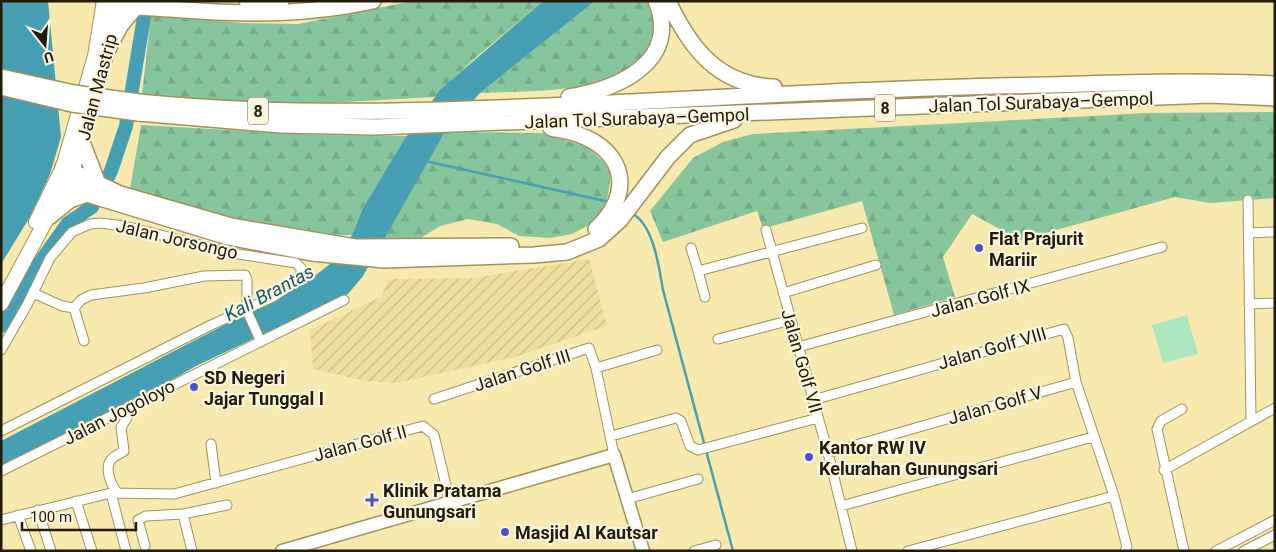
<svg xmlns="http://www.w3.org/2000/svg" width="1276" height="552" viewBox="0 0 1276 552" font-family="Roboto,sans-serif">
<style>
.industrial{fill:url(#industrial-furrows)}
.forest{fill:url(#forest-firs)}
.pitch{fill:#ade7c0}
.water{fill:#479fb3}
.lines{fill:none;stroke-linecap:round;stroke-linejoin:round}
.stream{stroke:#479fb3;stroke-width:2.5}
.river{stroke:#479fb3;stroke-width:14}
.minor-casing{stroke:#a1925b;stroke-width:11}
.secondary-casing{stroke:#a1925b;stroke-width:15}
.primary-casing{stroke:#a1925b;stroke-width:16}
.motorway-casing{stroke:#a1925b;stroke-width:18}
.minor{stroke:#fff;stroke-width:9}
.secondary{stroke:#fff;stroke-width:12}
.primary{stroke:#fff;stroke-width:14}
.motorway{stroke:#fff;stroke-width:15}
.motorway-bridge-casing{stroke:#a1925b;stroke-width:18;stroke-linecap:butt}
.motorway-bridge{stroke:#fff;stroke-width:15}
.poi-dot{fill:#4b53c8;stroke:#fcf6e0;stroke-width:2}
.labels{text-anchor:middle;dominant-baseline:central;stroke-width:4.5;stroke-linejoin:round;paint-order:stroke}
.shield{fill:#fcf6e0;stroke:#635d47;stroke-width:1}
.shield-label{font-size:16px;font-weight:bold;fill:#211b05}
.street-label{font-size:18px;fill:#211b05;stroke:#fcf6e0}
.poi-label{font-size:18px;font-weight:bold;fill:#211b05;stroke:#fcf6e0;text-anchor:start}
.water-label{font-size:19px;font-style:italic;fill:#125b6a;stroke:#fcf6e0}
</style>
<defs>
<pattern id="industrial-furrows" width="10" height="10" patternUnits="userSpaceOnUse" patternTransform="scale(1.25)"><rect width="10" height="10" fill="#efde9d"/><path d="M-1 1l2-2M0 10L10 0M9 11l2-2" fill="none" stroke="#cdbe86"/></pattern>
<pattern id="forest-firs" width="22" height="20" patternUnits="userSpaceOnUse" patternTransform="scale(1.25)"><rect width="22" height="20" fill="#87c69d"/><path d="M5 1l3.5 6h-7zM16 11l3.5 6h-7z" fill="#74aa86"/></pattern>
</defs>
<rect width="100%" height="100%" fill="#f8e9af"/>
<path class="industrial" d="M 589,259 L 607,326 L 515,357 L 396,383 L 366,381 L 313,369 L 310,330 L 381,297 L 389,279 L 473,278 Z"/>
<path class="forest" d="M 413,1 L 543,1 L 473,60 L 435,97 L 326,103 L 218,103 L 142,94 L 151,15 L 243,23 L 298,24 Z
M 595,1 L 647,1 C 649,9 654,20 654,27 C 649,98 530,90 480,93 Z
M 1272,112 L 1275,114 L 1275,198 L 1210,203 L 1175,197 L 1020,240 L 972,214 L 943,257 L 955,297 L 894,315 L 862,201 L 772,226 L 762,226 L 757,211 L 663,242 L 650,211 L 693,158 L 723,142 L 753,134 L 1147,113 Z
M 141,125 L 316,135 L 407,136 L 363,208 L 352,235 C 276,239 202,211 130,189 Z
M 445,132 L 542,133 L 587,147 L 603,161 L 611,174 L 608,195 L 604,208 L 596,221 L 572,234 L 550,238 L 519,236 L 497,224 L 468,219 L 440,226 L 419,239 L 382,241 Z"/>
<path class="pitch" d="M 1187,315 L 1198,354 L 1163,363 L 1152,325 Z"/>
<path class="water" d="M 1,1 L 48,1 L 61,137 L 50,174 L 30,217 L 1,264 Z
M 543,1 L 595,1 L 480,93 L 445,132 L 363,276 L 348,294 L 196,366 L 133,402 L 1,468 L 1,441 L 280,296 L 312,278 L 330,264 L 352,235 L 363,208 L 404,140 L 440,90 Z"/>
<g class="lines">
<path class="stream" d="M 425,161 L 610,202
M 633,214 C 654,226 659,268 663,290 L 733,551"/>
<path class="river" d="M 1,326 L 26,282 L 68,223 L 92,207 L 111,171 L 126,126 L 144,17 L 144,1"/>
<g class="minor-casing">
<path id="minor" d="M 1248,200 L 1251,420
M 766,230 L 828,453 L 852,551
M 1249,233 L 1275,232
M 691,248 L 698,271
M 33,293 L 62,306 L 74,308 L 84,341
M 783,293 L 876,265
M 705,297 L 698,271 L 862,228
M 1249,304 L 1275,303
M 74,308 L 81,300 L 91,295 L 144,288 L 204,276 L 245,275 L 247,279 L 247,311 L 261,342
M 718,339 L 791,320
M 798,347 L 1162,247
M 1,350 L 27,305 L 50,258 L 72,232 L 90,224 L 100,223 L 125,226 L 232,253 L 296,263 L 301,268 L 301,276 L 297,281 L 271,298 L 211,325 L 1,431
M 596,368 L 657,350
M 434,399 L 589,348 L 596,368 L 614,455
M 813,400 L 1064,329 L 1068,338 L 1076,382 L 1114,496 L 1127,547 L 1125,551
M 1182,409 L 1161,421 L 1157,429 L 1184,551
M 611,436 L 676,418 L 681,421 L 690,446 L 698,450 L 818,418
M 211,444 L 216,483
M 828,453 L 1076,382
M 1164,470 L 1275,408
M 1,471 L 344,300
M 111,493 L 126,551
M 118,493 C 111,486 105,470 110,461 C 113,456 120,454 124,451 L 121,427 L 127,418
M 627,499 L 698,479
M 76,501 L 92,551
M 841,506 L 1093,437
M 38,510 L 51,551
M 18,515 L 31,551
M 1,520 L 111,493 L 174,494 L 423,426 L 434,435 L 450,502
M 145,546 L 138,520 L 146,516 L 183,514
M 192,551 L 183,514 L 227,505
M 694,551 L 716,545
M 908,551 L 1114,496
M 1216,551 L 1275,520
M 1244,551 L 1275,535"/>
</g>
<g class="secondary-casing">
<path id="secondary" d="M 282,551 L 614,455 L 643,551"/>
</g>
<g class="primary-casing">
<path id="primary" d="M 36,222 L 63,167 L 95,56 L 104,1
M 1,304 L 72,172 L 108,49 L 117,1"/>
</g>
<g class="motorway-casing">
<path id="motorway" d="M 247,1 L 281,1
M 668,1 C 690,48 718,85 774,87
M 104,2 C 130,8 157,8 184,10 C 249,15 308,15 373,1
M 108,49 L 120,26 L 136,7
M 569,97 C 618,89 681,62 656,1
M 139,102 C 289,117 440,111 590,104 C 742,96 894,88 1046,85 C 1122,83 1199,80 1275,84
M 138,113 L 281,125 L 376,127 L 1210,95 L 1275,98
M 551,128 C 559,130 569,131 577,134 C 627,151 633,195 596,229
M 82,142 L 98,184
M 63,167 L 120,194 L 231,226 L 355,247 L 511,246
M 58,180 L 87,194 L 228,237 L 312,253 L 384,260 L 534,255 L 567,252 L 599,239 L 620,220 L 668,157 L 690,135 L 734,120
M 49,217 L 70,200 L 87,194"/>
</g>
<use href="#minor" class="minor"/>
<use href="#secondary" class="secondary"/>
<use href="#primary" class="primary"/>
<use href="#motorway" class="motorway"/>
<g class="motorway-bridge-casing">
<path id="motorway-bridge" d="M 1,77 L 74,93 L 139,102
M 1,87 L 72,104 L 138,113"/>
</g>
<use href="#motorway-bridge" class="motorway-bridge"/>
</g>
<g class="poi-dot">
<circle cx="979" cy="248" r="5"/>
<circle cx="194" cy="387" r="5"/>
<circle cx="809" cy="457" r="5"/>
<path d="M369.5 492.5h5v5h5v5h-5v5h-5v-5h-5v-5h5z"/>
<circle cx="505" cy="532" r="5"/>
</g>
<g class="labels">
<g class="shield">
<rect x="875" y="94.5" width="20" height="27" rx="4"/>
<rect x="248" y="97.5" width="20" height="27" rx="4"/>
</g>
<g class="shield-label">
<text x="885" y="108">8</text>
<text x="258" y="111">8</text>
</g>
<g class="street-label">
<text transform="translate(97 87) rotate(-75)">Jalan Mastrip</text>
<text transform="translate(1041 102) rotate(-2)">Jalan Tol Surabaya–Gempol</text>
<text transform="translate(637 118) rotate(-2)">Jalan Tol Surabaya–Gempol</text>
<text transform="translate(177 239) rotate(13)">Jalan Jorsongo</text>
<text transform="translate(980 298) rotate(-15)">Jalan Golf IX</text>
<text transform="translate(992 348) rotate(-16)">Jalan Golf VIII</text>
<text transform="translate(802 361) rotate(74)">Jalan Golf VII</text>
<text transform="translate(522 370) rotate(-18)">Jalan Golf III</text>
<text transform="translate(995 405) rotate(-16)">Jalan Golf V</text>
<text transform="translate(119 412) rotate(-27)">Jalan Jogoloyo</text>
<text transform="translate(360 443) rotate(-15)">Jalan Golf II</text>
</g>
<g class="poi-label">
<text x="989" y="238">Flat Prajurit<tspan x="989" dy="21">Mariir</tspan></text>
<text x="204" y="377">SD Negeri<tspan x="204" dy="21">Jajar Tunggal I</tspan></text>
<text x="819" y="447">Kantor RW IV<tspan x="819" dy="21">Kelurahan Gunungsari</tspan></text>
<text x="383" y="490">Klinik Pratama<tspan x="383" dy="21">Gunungsari</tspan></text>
<text x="515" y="532">Masjid Al Kautsar</text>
</g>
<g class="water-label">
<text transform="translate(269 293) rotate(-28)">Kali Brantas</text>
</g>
</g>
<rect width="1276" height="552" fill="none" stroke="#211b05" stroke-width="5"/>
<g transform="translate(45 45) rotate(163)" stroke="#fcf6e0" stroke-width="4" paint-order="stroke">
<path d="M0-4L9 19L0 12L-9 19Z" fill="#211b05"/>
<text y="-8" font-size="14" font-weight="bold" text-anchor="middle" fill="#211b05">U</text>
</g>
<path d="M22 522v8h114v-8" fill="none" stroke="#211b05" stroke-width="2.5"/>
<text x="30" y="522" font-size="15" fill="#211b05" stroke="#fcf6e0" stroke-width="4" paint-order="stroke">100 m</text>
</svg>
